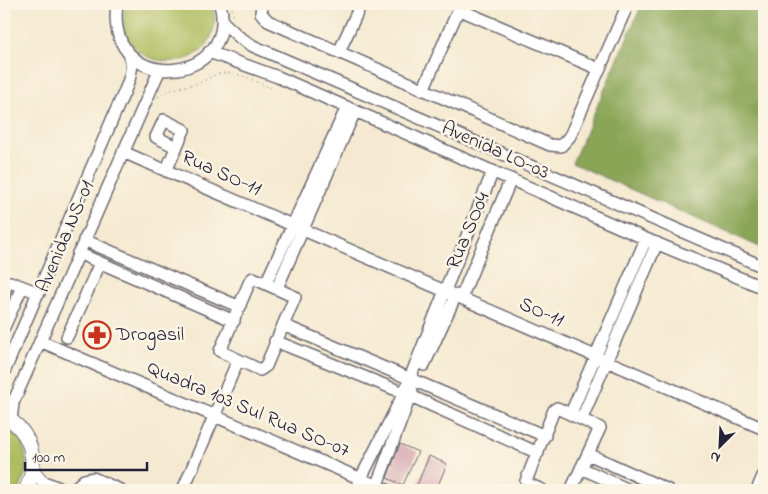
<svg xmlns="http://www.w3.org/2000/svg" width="768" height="494" viewBox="0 0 768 494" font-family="'Indie Flower',sans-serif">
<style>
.green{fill:#adbe61;stroke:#68704e}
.forest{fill:#8aa557;stroke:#566449}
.building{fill:#ce99a9}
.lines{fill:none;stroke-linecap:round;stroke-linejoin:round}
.minor-casing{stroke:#6c6870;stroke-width:14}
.major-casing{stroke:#6c6870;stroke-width:16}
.path{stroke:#6c6870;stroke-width:1;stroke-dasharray:1 4;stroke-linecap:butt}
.minor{stroke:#fff;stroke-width:11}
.major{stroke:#fff;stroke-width:14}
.labels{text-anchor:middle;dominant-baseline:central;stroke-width:5;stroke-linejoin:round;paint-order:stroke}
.street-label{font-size:20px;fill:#22223b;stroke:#fcf5e5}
.poi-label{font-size:20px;fill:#22223b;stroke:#fcf5e5;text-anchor:start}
</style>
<rect width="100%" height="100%" fill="#fcf5e5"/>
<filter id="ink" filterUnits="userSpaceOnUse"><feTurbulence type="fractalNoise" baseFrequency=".02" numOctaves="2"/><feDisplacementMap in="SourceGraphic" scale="10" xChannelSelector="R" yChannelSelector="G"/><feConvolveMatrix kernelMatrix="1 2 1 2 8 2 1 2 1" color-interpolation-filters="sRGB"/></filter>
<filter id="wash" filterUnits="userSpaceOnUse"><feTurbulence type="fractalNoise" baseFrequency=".0096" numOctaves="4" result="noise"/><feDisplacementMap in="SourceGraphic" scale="20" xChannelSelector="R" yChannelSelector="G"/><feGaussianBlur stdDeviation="1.12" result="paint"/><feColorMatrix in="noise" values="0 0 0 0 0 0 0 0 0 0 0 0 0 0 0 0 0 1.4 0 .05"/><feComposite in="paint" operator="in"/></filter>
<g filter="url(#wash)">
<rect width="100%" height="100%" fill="#f5ead1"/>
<path class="green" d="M 126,4 L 212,4 C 232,83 105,78 126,4 Z
M 4,422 C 27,439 32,466 19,490 L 4,490 Z"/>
<path class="forest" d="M 642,4 L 764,4 L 764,249 L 572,163 Z"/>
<g id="blocks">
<path class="building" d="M 400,444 L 418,452 L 403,485 L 387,478 Z
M 429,456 L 447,464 L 436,490 L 415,490 Z"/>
</g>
</g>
<g filter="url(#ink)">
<use href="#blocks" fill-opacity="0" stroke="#6c6870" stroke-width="1"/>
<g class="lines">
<g class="minor-casing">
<path id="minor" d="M 117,4 C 104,98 241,85 220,4
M 262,4 L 261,13 L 268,21 L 550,145 L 561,146 L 570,136 L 628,4
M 458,9 L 599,69
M 222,21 L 239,37 L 253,46 L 764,267
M 209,52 L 278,77 L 646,239 L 764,288
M 339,52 L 361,4
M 423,90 L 461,4
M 123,152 L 764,429
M 166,171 L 183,132 L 184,130 L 164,120 L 156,137 L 176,147
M 84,240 L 240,307
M 78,253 L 234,321
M 253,278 L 295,297 L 266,366 L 260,370 L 220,351 L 250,281 Z
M 266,283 L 347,107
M 277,288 L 355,111
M 4,292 L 7,284 L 10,282 L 39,293
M 461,298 L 511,179
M 283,325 L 545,436
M 4,327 L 22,287
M 67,337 L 100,263
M 40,341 L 387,490
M 275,341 L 404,393 L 538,453
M 424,365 L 456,295
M 4,372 L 118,106 C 125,90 135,73 130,56
M 571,413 L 646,239
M 582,418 L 657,243
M 11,421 L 13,403 L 160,69
M 588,454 L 668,490
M 581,468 L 629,490
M 33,470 L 42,481 L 64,490
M 73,490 L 84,480 L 93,478 L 120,490
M 183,490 L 238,360
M 355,490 L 404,393 L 493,171
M 375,490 L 412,391
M 542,490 L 528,484 L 526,481 L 554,410 L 557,408 L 600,428 L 571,490
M 757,490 L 764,474"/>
</g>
<g class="major-casing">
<path id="major" d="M 4,416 C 31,431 40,462 26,490"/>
</g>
<path class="path" d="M 231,4 L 234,18
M 158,97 C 170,88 184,87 198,83 C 204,82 209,77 215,75 C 233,68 255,81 270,88 L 272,85"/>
<use href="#minor" class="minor"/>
<use href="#major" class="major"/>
</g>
</g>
<defs>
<g id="pharmacy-ring" transform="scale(1.4375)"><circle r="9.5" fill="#fcf5e5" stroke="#c8321e" stroke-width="1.5"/><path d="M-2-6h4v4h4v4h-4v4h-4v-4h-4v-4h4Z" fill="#c8321e"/></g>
</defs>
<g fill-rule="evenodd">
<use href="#pharmacy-ring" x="97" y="335"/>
</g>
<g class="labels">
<g class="street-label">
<text transform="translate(495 151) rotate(24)">Avenida LO-03</text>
<text transform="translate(221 174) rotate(24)">Rua SO-11</text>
<text transform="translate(469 231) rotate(-67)">Rua SO04</text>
<text transform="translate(66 237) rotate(-67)">Avenida NS-01</text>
<text transform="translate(541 313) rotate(24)">SO-11</text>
<text transform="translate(248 410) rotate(23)">Quadra 103 Sul Rua SO-07</text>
</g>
<g class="poi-label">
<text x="116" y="335">Drogasil</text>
</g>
</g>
<rect width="768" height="494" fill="none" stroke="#fcf5e5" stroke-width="20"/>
<g transform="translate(720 446) rotate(204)" stroke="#fcf5e5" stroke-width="4" paint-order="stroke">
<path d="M0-4L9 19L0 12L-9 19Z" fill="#22223b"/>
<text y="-8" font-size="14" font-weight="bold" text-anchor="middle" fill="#22223b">N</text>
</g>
<path d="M25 462v8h122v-8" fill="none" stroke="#22223b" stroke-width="2.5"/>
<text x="32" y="462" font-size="15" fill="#22223b" stroke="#fcf5e5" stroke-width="4" paint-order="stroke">100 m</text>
</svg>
